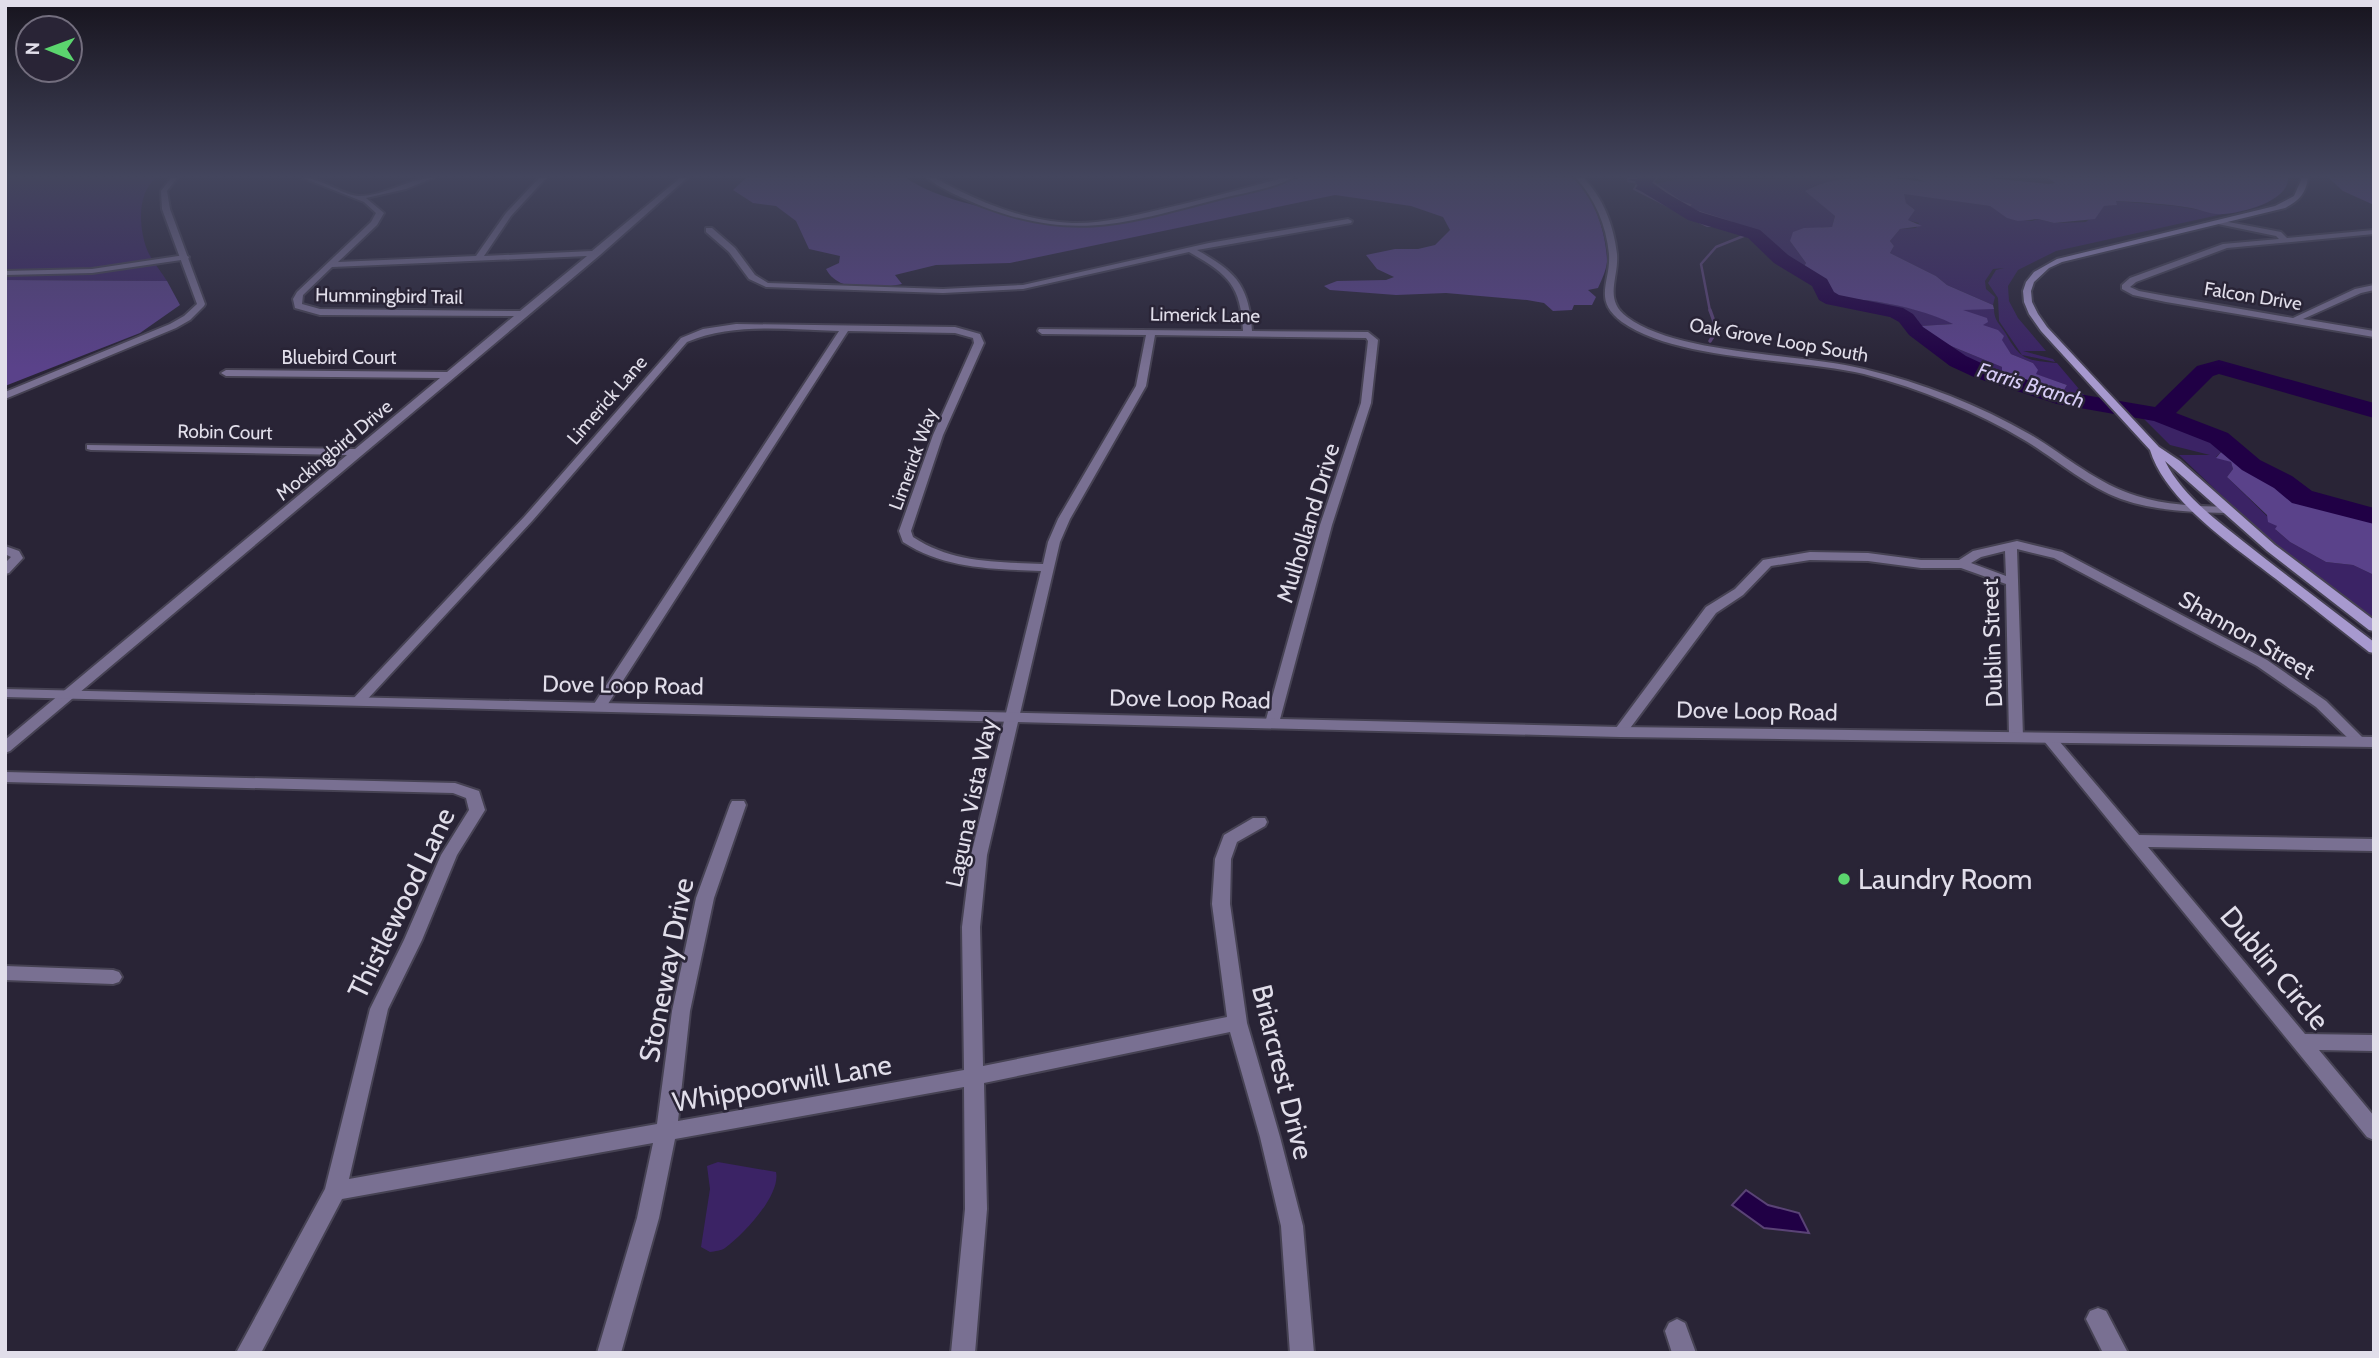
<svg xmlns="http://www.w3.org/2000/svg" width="2379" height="1358" viewBox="0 0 2379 1358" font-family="Cabin,sans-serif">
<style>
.green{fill:#3b2365}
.forest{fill:#5a428a}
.water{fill:#200045;stroke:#5a4376;stroke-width:2}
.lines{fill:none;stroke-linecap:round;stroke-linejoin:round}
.stream-far1{stroke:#5a4376;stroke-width:2.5}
.stream{stroke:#5a4376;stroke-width:3.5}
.river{fill:#200045;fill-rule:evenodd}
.minor-casing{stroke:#464253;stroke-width:4}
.tertiary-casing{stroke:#464253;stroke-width:4}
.secondary-casing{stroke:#464253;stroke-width:4}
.minor{fill:#797092;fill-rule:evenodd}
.tertiary{fill:#797092;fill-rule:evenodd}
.secondary{fill:#a799cf;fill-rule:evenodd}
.poi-dot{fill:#5bd56e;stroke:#292436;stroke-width:2.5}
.labels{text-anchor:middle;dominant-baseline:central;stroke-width:5;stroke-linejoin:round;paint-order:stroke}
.far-street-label{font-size:19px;fill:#e1deea;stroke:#292436}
.far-water-label{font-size:21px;font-style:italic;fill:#d7ccf6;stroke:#292436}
.street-label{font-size:23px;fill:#e1deea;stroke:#292436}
.near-poi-label{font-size:28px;fill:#e1deea;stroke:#292436;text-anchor:start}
.near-street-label{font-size:28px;fill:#e1deea;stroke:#292436}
</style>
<rect width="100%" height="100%" fill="#292436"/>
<path class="green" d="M 5,178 L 156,178 C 137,193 139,226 146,247 C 150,259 161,271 167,281 L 5,280 Z
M 1685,178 L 1693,179 L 1856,178 L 1814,186 L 1806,191 L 1835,216 L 1832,227 L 1822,227 L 1790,241 L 1806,263 L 1803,268 L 1762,233 L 1692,210 L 1687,207 L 1690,205 C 1678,201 1664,193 1655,184 Z
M 1903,193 L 1990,206 L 2008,218 L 2032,221 L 2038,219 L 2054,223 L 2086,222 L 2104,206 L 2116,205 L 2115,201 L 2175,206 L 2223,214 L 2056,251 L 2018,270 L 2008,286 L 2009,301 L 2018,318 L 2046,351 L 2023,351 L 2053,359 L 2055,362 L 2022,355 L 1999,321 L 1998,298 L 1988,283 L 1996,270 L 2004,268 L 1993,269 L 1985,281 L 1986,289 L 1995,297 L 1993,305 L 1947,285 L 1936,276 L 1890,253 L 1894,246 L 1890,241 L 1900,229 L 1916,228 L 1919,223 L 1907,220 L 1915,210 L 1906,203 Z
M 1831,294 C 1847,300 1863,299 1880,302 C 1905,306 1932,313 1954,324 L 1920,326 C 1900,302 1867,304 1838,299 Z
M 1975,308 L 1994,309 C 1994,321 2000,324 2006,334 C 2021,361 2027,360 2057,363 L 2090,402 L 2052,393 L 2063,392 L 2067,385 L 2035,374 L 2033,363 L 2011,354 L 2001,340 L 1960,309 Z
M 1934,339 L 2002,367 L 2002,376 L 1971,366 Z
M 2137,412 L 2160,415 L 2206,432 L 2219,438 L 2232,451 L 2222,451 L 2216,457 L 2231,462 L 2233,469 L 2227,477 L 2278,527 L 2276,530 L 2290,542 L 2326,562 L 2353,565 L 2374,575 L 2374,620 L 2259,531 L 2179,455 L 2210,455 L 2170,445 Z
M 718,1162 L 776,1172 C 781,1195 743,1235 725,1248 C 721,1251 715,1251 710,1252 L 701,1247 L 710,1189 L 707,1166 Z"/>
<path class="forest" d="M 746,178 L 906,178 C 929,193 954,200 981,207 C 1037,224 1077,232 1135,220 L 1299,178 L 1572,178 C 1594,192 1607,236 1607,262 C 1606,271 1602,279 1598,288 L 1588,290 L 1596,297 L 1592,305 L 1574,305 L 1572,310 L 1553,311 L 1544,303 L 1527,300 L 1446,293 L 1396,295 L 1330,290 L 1324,286 L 1337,281 L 1386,280 L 1394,277 L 1377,269 L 1366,255 L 1395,249 L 1418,249 L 1435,245 L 1450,230 L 1443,217 L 1411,206 L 1335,195 L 1010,263 L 936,265 L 895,275 L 902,284 C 878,288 839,294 826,269 L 839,263 L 840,256 L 809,249 L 796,221 L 776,206 L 753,203 L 733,190 Z
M 1892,178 L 1926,182 L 1915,178 L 1988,178 L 2049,184 L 2055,183 L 2048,178 L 2288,178 C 2289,201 2242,213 2223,214 C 2212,215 2202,210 2191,208 C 2167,204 2140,202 2116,201 L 2117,205 L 2104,206 L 2095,219 L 2054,223 L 2038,219 L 2018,221 L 2007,218 L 1990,206 L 1904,194 L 1906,203 L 1915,210 L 1908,220 L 1922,226 L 1900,229 L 1890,241 L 1894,246 L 1890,253 L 1936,276 L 1947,285 L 1993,305 L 1994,309 L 1963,310 L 1987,318 L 1988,322 L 1983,325 L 1998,330 L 2004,336 L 2002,340 L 2011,354 L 2033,363 L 2038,370 L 2036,374 L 2067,385 L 2063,392 L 2052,393 L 2002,376 L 2002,367 L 1934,339 L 1920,326 L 1953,324 C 1931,313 1903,306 1879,302 C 1863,299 1846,300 1831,294 L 1831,287 L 1803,268 L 1806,263 L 1790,241 L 1793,232 L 1804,228 L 1832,227 L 1835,216 L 1805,191 C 1830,176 1863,178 1892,178 Z
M 2329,178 L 2374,178 L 2374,205 L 2343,191 Z
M 5,280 L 167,281 L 180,305 L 140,333 L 5,386 Z
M 2222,451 L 2232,451 L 2302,497 L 2374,516 L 2374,575 L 2353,565 L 2326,562 L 2290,542 L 2275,529 L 2277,526 L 2268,522 L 2267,515 L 2227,477 L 2233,469 L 2231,462 L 2216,458 Z"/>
<path class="water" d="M 1628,178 L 1656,178 L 1653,182 L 1681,202 L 1690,205 L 1687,208 L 1730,222 L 1726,226 L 1707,226 L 1634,189 L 1638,183 L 1628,181 Z
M 1746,1190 L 1768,1205 L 1799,1213 L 1809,1233 L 1764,1228 L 1732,1205 Z"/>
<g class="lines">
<path class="stream-far1" d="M 1710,311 L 1701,264 L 1716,247 L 1751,233"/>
<path class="stream" d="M 1710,310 L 1717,330 L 1710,341"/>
<path class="river" d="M 1656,178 L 1652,183 L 1656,187 L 1700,212 L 1760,230 L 1788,255 L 1827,279 L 1834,292 L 1839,295 L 1903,308 L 1913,314 L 1923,327 L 1966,356 L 1992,368 L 2061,391 L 2155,407 L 2197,366 L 2219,360 L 2374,403 L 2374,418 L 2219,374 L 2213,376 L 2176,413 L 2228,433 L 2260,460 L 2292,476 L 2312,491 L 2374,508 L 2374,524 L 2292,503 L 2274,488 L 2242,470 L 2210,443 L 2154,421 L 2057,404 L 1976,378 L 1950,366 L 1909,335 L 1899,322 L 1890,317 L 1826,304 L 1819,300 L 1812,286 L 1774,263 L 1748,238 L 1688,220 L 1644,193 L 1635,182 L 1638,178 Z"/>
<g class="minor-casing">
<path id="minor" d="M 303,178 C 323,178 341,195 359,196 C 385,196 409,178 433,178 L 406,189 L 366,198 L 384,213 L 377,225 L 338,262 L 476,256 L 506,213 L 539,178 L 546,178 L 511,216 L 484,256 L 592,251 L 680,178 L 687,178 L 600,255 L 10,751 L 5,753 L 5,740 L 347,455 L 91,450 L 87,449 L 87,445 L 355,449 L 440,378 L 226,376 L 221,373 L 226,370 L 447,372 L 514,316 L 320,315 L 295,308 L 293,299 L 297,292 L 371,222 L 376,213 L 364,202 ZM 587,256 L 520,311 L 320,309 L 302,304 L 303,295 L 332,267 Z
M 1348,219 L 1352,221 L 1351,223 L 1197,250 C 1236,272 1249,285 1252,331 L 1368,332 L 1378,340 L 1371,403 L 1332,525 L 1279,723 L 1272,728 L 1265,723 L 1320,525 L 1361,403 L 1368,341 L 1366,338 L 1155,335 L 1146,386 L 1070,519 L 1060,542 L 987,855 L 980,927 L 983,1066 L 1227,1017 L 1212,904 L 1215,859 L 1224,835 L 1253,818 L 1265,818 L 1267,822 L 1265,826 L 1237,842 L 1231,859 L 1230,904 L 1247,1023 L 1280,1137 L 1303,1226 L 1314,1353 L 1290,1353 L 1281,1226 L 1260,1137 L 1230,1032 L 984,1083 L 987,1209 L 975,1353 L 951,1353 L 965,1209 L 964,1087 L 675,1139 L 659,1218 L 621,1353 L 597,1353 L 637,1218 L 653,1143 L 342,1199 L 261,1353 L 236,1353 L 325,1189 L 370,1009 L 404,940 L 441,855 L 469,810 L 466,798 L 453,793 L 5,782 L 5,772 L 455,783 L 479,791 L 485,810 L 457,855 L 422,940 L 388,1009 L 349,1179 L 657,1124 L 672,1011 L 696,898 L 730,805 L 732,801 L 744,801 L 746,805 L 714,898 L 690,1011 L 678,1121 L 964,1070 L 962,927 L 971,855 L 1041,571 C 992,569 945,569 903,542 L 899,531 L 933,435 L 974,343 L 973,338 L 955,333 L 848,331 L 606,707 L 599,711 L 592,707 L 839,331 C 789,330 734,322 687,342 L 533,520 L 363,704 L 353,704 L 351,701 L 525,516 L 681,338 L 703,329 L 736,324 L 955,327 L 980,334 L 984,343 L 943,435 L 911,531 L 913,537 C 952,563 997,562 1043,564 L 1048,542 L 1058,519 L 1136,386 L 1146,335 L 1042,334 L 1038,331 L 1039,329 L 1243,331 C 1241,284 1227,274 1189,252 L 1023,289 L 943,293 L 766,287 L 749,279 L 729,252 L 706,232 L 706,228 L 712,228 L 735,248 L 755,275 L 768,283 L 943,289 L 1023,285 L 1209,243 Z
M 2218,220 L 2281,232 L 2287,238 L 2374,230 L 2374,234 L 2227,248 L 2136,282 L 2130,287 L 2139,291 L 2166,296 L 2293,318 L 2355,289 L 2374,285 L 2374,290 L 2361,293 L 2303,319 L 2374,331 L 2374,337 L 2166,302 L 2133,295 L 2122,289 L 2122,285 L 2130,278 L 2223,244 L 2279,239 L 2276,236 L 2218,224 Z
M 185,255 L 189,257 L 188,259 L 92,273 L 5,275 L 5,271 L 92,269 Z
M 2017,541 L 2062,552 L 2267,660 L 2326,701 L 2367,742 L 2365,745 L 2355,745 L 2316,707 L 2257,666 L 2054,558 L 2017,549 L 2023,737 L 2021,740 L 2011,740 L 2009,737 L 2006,584 L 1961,568 L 1921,568 L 1868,561 L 1810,560 L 1771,566 L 1743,595 L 1716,613 L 1625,735 L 1620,737 L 1613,732 L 1706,607 L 1735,589 L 1763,560 L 1810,552 L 1868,553 L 1921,560 L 1959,560 L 1973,551 ZM 2005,551 L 2006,576 L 1971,563 L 1981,557 Z
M 5,546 L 19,551 L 23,558 L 9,573 L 5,574 L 5,563 L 11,557 L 5,554 Z
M 2049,733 L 2054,735 L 2139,835 L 2374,839 L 2374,851 L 2148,847 L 2305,1034 L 2374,1035 L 2374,1051 L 2319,1050 L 2374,1116 L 2374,1140 L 2367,1137 L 2044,741 L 2042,738 Z
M 5,966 L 113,970 L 119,972 L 122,977 L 119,982 L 113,984 L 5,980 Z
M 2098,1308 L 2106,1311 L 2128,1353 L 2103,1353 L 2086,1319 L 2090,1311 Z
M 1677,1319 L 1685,1323 L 1696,1353 L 1672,1353 L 1665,1331 L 1669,1323 Z"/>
</g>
<g class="tertiary-casing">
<path id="tertiary" d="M 171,178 L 177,178 L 167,191 L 170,209 L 205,304 L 204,306 L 190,320 L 176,328 L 5,399 L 5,392 L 170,324 L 184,316 L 197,304 L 162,209 L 161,191 Z
M 927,178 L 935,178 C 977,201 1023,221 1072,223 C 1102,224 1132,216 1162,209 C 1202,200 1242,189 1282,178 L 1292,178 C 1270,190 1240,193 1215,200 C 1127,223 1074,241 984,207 C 965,199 942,190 927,178 Z
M 1576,178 L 1583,178 C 1603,196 1614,227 1617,254 C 1619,278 1603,299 1627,317 C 1678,355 1799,353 1864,369 C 1923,383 1979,405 2031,435 C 2066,456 2097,484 2137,496 C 2165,505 2196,506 2226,507 L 2232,510 L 2226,513 C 2191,512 2155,511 2121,499 C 2086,486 2057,460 2026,441 C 1976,411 1921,389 1864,374 C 1796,358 1677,361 1622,322 C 1592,300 1611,282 1609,254 C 1606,225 1595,199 1576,178 Z
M 5,689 L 1620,727 L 2374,737 L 2374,747 L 1620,737 L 5,697 Z"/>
</g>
<g class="secondary-casing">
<path id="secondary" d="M 2302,178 L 2308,178 C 2306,193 2299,201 2285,208 L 2062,262 L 2049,268 L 2034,282 L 2031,291 L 2032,302 L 2038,314 L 2047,327 L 2159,447 L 2180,461 L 2275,545 L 2374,620 L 2374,631 L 2369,630 L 2267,551 L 2165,461 C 2182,495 2215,519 2244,542 C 2287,576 2331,609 2374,642 L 2374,653 L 2369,652 C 2338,628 2307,603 2276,579 C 2236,548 2165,501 2150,450 L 2041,331 L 2029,314 L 2024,302 L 2023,291 L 2026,282 L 2034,272 L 2057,259 L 2275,206 L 2294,196 Z"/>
</g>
<use href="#minor" class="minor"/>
<use href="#tertiary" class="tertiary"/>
<use href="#secondary" class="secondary"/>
</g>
<linearGradient id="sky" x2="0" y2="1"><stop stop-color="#17141e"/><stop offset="0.48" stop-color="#43455d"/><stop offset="1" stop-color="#43455d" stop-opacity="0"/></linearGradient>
<rect width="2379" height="368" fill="url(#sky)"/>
<circle class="poi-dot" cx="1844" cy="879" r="7"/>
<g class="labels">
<g class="far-street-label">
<text transform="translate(389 296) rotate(1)">Hummingbird Trail</text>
<text transform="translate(2253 296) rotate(9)">Falcon Drive</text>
<text transform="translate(1205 315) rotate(1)">Limerick Lane</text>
<text transform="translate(1779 340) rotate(10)">Oak Grove Loop South</text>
<text x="339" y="357">Bluebird Court</text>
<text transform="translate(607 400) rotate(-49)">Limerick Lane</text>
<text transform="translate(225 432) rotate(1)">Robin Court</text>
<text transform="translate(334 450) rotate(-40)">Mockingbird Drive</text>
<text transform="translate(913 459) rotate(-70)">Limerick Way</text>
</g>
<g class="far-water-label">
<text transform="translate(2031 385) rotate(17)">Farris Branch</text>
</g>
<g class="street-label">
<text transform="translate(1308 523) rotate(-73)">Mulholland Drive</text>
<text transform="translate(2247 635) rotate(30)">Shannon Street</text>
<text transform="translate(1992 643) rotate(-92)">Dublin Street</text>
<text transform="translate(623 685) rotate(1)">Dove Loop Road</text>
<text transform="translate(1190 699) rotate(1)">Dove Loop Road</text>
<text transform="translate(1757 711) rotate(1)">Dove Loop Road</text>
<text transform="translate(971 803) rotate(-78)">Laguna Vista Way</text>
</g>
<g class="near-poi-label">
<text x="1858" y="879">Laundry Room</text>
</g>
<g class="near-street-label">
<text transform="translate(401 903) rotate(-64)">Thistlewood Lane</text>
<text transform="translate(2275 968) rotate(50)">Dublin Circle</text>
<text transform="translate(666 970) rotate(-79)">Stoneway Drive</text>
<text transform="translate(1283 1072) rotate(76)">Briarcrest Drive</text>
<text transform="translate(782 1083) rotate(-10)">Whippoorwill Lane</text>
</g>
</g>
<rect width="2379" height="1358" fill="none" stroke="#e1deea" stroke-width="14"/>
<g transform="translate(49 49) rotate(271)"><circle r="33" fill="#292436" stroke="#736e7e" stroke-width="2"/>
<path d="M0-5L12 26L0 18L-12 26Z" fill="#5bd56e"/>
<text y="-10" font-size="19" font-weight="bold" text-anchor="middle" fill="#e1deea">N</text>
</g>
</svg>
